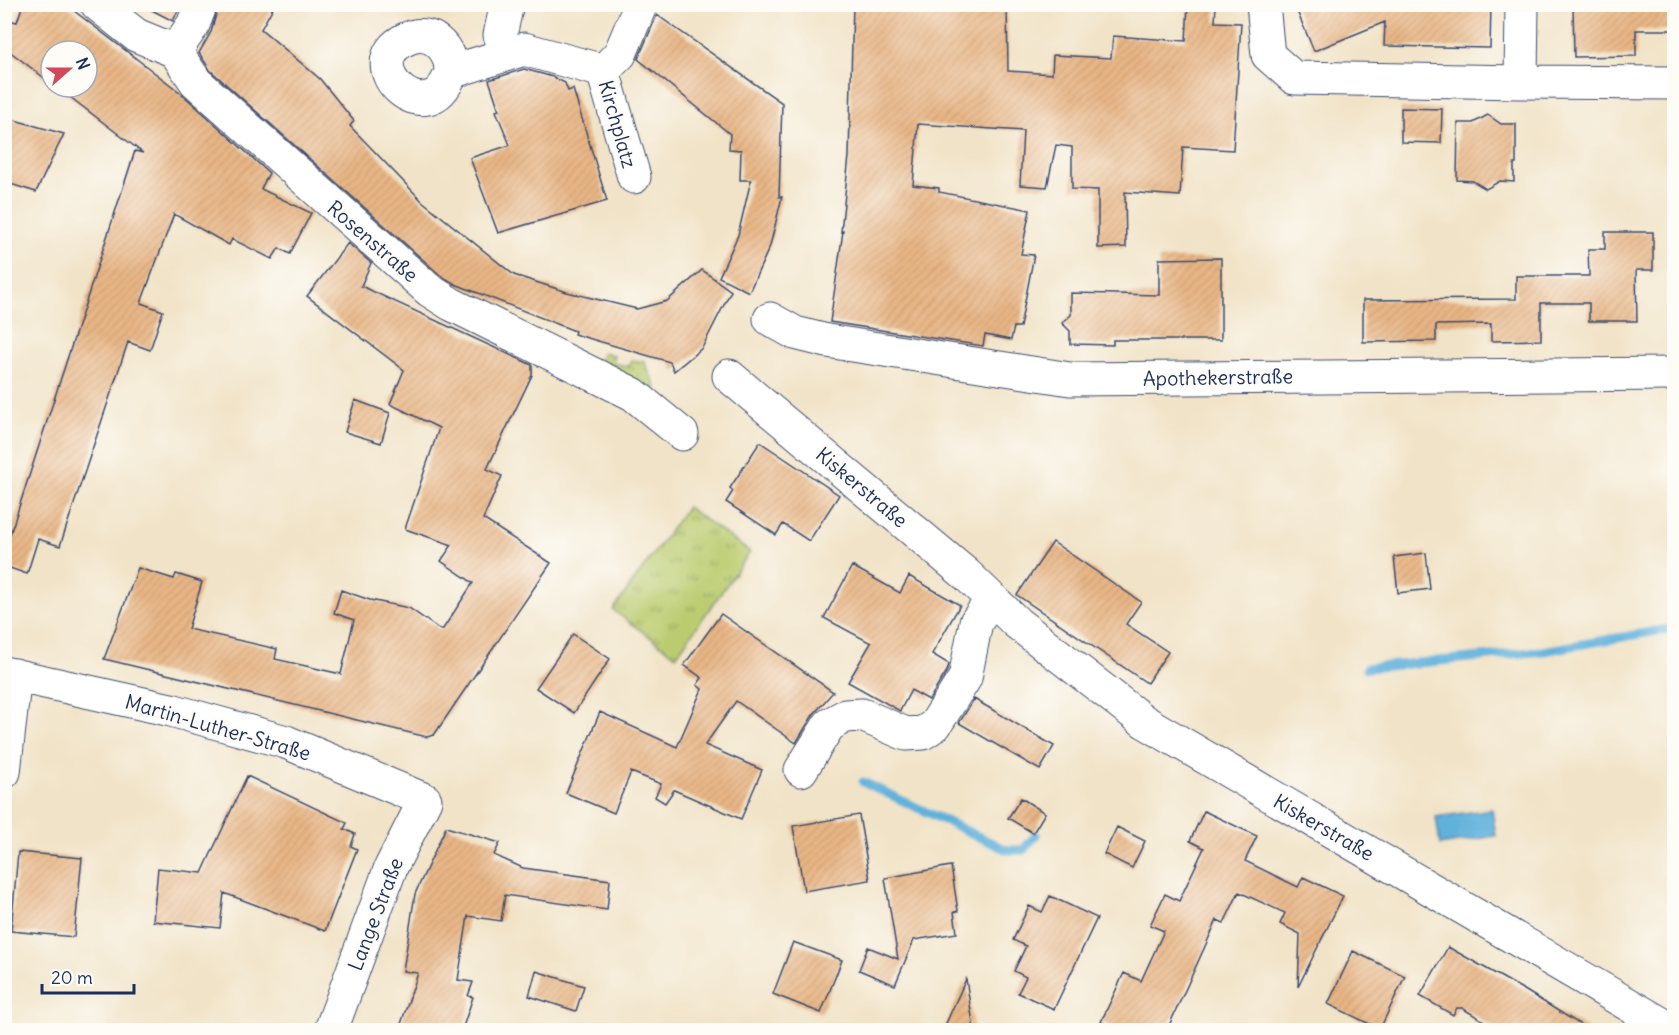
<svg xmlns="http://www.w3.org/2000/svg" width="1679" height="1035" viewBox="0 0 1679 1035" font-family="Delius,sans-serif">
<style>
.grass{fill:url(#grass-dots);stroke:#6b7e66;stroke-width:1.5}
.park{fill:url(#park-tufts);stroke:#6b7e66;stroke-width:1.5}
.water{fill:#61b1db;stroke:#3e709c;stroke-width:1.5}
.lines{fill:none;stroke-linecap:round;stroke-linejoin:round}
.stream{stroke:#61b1db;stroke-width:9}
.building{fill:url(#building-hatch)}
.minor-casing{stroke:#3b4a6e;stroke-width:35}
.minor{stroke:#fff;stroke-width:33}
.labels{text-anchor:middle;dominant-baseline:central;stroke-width:5;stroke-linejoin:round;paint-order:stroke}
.street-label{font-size:20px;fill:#1b2f5e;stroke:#fdfcf7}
</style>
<defs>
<pattern id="grass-dots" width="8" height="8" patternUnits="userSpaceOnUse" patternTransform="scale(1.5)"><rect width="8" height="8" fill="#bbcc6f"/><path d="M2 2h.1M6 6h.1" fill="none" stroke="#97a65e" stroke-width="1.8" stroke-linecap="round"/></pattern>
<pattern id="park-tufts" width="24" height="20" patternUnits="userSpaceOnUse" patternTransform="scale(1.5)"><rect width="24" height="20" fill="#bbcc6f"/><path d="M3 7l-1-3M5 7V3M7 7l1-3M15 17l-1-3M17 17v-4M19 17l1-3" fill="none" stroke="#97a65e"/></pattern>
<pattern id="building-hatch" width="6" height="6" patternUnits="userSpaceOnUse" patternTransform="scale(1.5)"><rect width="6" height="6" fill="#e9b685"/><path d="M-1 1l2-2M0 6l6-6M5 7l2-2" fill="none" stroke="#c79d75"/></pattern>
</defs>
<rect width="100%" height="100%" fill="#fdfcf7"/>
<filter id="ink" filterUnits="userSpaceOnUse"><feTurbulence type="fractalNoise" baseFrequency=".0167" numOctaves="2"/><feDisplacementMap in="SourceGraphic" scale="12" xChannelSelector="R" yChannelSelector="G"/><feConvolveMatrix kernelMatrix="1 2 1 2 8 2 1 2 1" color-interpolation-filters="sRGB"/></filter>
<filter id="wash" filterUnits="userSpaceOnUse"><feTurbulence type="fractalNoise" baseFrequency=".008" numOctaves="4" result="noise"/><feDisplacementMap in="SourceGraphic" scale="24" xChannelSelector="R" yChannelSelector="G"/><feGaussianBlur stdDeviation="1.35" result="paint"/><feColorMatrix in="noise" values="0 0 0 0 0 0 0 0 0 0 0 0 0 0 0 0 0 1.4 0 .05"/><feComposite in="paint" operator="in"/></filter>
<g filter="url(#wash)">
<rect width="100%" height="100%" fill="#f1e3c7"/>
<path class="grass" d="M 603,352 L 614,355 L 612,363 L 629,367 L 631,360 L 644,362 L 656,387 L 650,396 L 599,363 Z"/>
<path class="park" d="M 687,507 L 750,552 L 676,656 L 613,610 Z"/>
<path class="water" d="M 1492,809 L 1496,836 L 1440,845 L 1436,817 Z"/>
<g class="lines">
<path class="stream" d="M 1367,668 L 1543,651 L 1674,628
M 863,782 L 1007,850 L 1023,850 L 1036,835"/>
</g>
<g id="blocks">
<path class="building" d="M 23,4 L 65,4 L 181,93 L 269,173 L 261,189 L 311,213 L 290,254 L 279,248 L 272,259 L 232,239 L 229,245 L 174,214 L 141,303 L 163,311 L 150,350 L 128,342 L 60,546 L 38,539 L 27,574 L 4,566 L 4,553 L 135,151 L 143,153 L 57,87 L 87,87 L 87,51 L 51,51 L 51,83 L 4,47 L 4,19 L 17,22 Z
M 140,4 L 181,4 L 173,21 Z
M 219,4 L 275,4 L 261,29 L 320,79 L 354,121 L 350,126 L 422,201 L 514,275 L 567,292 L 637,309 L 667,301 L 702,270 L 731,291 L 702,348 L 674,371 L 670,362 L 574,334 L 575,331 L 455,284 L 440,275 L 210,70 L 199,53 L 211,32 Z
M 853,4 L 1007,4 L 1008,71 L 1052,74 L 1053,55 L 1111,58 L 1113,36 L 1186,41 L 1188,4 L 1216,4 L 1215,22 L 1241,23 L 1233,150 L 1183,147 L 1180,196 L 1125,192 L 1126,247 L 1098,248 L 1098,190 L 1072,189 L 1072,147 L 1056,145 L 1047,187 L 1020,185 L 1023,131 L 918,124 L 913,185 L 939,188 L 939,192 L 1030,210 L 1021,254 L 1034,255 L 1020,327 L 1014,327 L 1011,340 L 985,335 L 983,346 L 830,322 L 843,231 L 841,232 L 849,156 Z
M 1294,4 L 1491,4 L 1490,48 L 1384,46 L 1385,22 L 1314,51 Z
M 1573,4 L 1674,4 L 1674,30 L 1636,30 L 1636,56 L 1574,57 Z
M 657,15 L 782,103 L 779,197 L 782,197 L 770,246 L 749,292 L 719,277 L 738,235 L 751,180 L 740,180 L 741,150 L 729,149 L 730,134 L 638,59 Z
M 524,69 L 553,77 L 565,83 L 568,91 L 573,89 L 607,201 L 498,233 L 470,158 L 510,145 L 496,111 L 499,110 L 489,80 Z
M 1401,108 L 1442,109 L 1441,143 L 1401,142 Z
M 1488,115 L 1501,124 L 1516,124 L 1516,164 L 1514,164 L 1514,182 L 1500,181 L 1486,189 L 1473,181 L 1457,180 L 1458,123 L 1473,123 Z
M 4,117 L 64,134 L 36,192 L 4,182 Z
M 1605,232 L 1653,232 L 1653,270 L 1636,270 L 1637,321 L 1589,321 L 1589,303 L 1541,303 L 1541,340 L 1491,341 L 1491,324 L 1436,325 L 1436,341 L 1363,342 L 1363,300 L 1516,299 L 1516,276 L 1589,276 L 1588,249 L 1605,249 Z
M 348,243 L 371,263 L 361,286 L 532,365 L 532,375 L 487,469 L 502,476 L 483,519 L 551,563 L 434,735 L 427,737 L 104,659 L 138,568 L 174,579 L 176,574 L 202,582 L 188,629 L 277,649 L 275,659 L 341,674 L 354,620 L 334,613 L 341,590 L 370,600 L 409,608 L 439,629 L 443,629 L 473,583 L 441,561 L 452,545 L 405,529 L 439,428 L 390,404 L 404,370 L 307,296 Z
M 1221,258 L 1221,340 L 1113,340 L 1113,345 L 1070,344 L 1070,331 L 1062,323 L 1071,315 L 1071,293 L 1159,295 L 1159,259 Z
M 355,400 L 390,413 L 381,443 L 345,432 Z
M 760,442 L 839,495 L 809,541 L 783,524 L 776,535 L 726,502 L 733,491 L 730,488 Z
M 1053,542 L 1141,602 L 1126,624 L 1168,652 L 1147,683 L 1017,595 Z
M 1426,553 L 1430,589 L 1398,593 L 1394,557 Z
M 852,566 L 900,593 L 909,576 L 960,605 L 932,654 L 949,664 L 947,671 L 929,700 L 911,690 L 900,711 L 848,682 L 871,643 L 824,618 Z
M 721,614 L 833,692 L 813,715 L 796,743 L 736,701 L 705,745 L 762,770 L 741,819 L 674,790 L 665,803 L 655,797 L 661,784 L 631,772 L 614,813 L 566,793 L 600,712 L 677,747 L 702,689 L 697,685 L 702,678 L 684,665 Z
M 573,634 L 610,659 L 574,713 L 536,688 Z
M 974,699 L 1054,746 L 1040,770 L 959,723 Z
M 247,776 L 347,823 L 344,829 L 355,834 L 351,846 L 357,849 L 325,931 L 224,893 L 220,928 L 153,921 L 158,868 L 202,873 Z
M 1021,798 L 1045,813 L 1033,833 L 1008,818 Z
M 1204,811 L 1257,836 L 1245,861 L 1298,887 L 1303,877 L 1343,896 L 1298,987 L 1300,934 L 1280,924 L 1285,913 L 1239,892 L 1224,923 L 1217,920 L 1167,1030 L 1119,1030 L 1101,1022 L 1124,973 L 1141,981 L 1164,931 L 1150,925 L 1165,894 L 1179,901 L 1204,848 L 1190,841 Z
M 859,815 L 870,880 L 804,891 L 793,826 Z
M 446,827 L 500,843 L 494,855 L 523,868 L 610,880 L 607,910 L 505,895 L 501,921 L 468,916 L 458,980 L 473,982 L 468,996 L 473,997 L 462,1030 L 399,1030 L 418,973 L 403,971 L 415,894 Z
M 1117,827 L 1145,841 L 1132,868 L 1104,854 Z
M 18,852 L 82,858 L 74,937 L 11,931 Z
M 951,866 L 958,911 L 954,912 L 957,933 L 914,940 L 895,985 L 859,970 L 868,947 L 898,959 L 885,878 Z
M 1050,896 L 1097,918 L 1054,1009 L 1018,993 L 1026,977 L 1014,971 L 1026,946 L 1013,940 L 1029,906 L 1042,912 Z
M 793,942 L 842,960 L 821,1013 L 773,994 Z
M 1448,947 L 1526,991 L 1589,1030 L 1499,1030 L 1462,1008 L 1457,1008 L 1453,1015 L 1420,996 Z
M 1353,951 L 1405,976 L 1380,1029 L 1328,1004 Z
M 536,971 L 584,986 L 576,1011 L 529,996 Z
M 966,979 L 974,1030 L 943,1030 Z"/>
</g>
</g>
<g filter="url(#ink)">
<use href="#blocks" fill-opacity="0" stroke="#3b4a6e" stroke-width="1.5"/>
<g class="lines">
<g class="minor-casing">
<path id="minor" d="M 97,4 L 136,35 L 175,51 L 196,82 L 429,290 L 451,304 L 633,394 L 682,434
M 507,4 L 500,35 L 507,54
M 1263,4 L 1268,55 L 1294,78 L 1521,82 L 1522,4
M 175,51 L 193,25 L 201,4
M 603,71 L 620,54 L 641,4
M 451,72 C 429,138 352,64 406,39 C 431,27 451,48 451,72 L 524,49 L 603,71 L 634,177
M 1521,82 L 1674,83
M 770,319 L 795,333 L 827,341 L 1070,379 L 1674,374
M 729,376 L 967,575 L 1017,623 L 1145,722 L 1672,1030
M 4,673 L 171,710 L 286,742 L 425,800 L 391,867 L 331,1030
M 801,770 L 829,725 L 845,716 L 862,715 L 906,734 L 923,733 L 935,725 L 965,678 L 976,622 L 992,600
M 4,772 L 15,675"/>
</g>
<use href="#minor" class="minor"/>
</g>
</g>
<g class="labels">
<g class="street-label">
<text transform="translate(618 124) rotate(74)">Kirchplatz</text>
<text transform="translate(373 241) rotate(41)">Rosenstraße</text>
<text transform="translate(1218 377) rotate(-1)">Apothekerstraße</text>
<text transform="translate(862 487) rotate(40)">Kiskerstraße</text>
<text transform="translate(218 727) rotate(16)">Martin-Luther-Straße</text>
<text transform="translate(1324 827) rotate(30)">Kiskerstraße</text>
<text transform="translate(375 914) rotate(-69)">Lange Straße</text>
</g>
</g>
<rect width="1679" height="1035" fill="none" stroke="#fdfcf7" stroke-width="24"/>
<g transform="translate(69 69) rotate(69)"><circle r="28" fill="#fdfcf7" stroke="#a3aaba" stroke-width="1.5"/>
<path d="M0-4.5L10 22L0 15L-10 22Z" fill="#d1495b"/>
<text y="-9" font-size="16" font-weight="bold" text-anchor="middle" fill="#1b2f5e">N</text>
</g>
<path d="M42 984v9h92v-9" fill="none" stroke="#1b2f5e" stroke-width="3"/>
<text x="51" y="984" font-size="18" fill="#1b2f5e" stroke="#fdfcf7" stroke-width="4.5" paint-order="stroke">20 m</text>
</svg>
